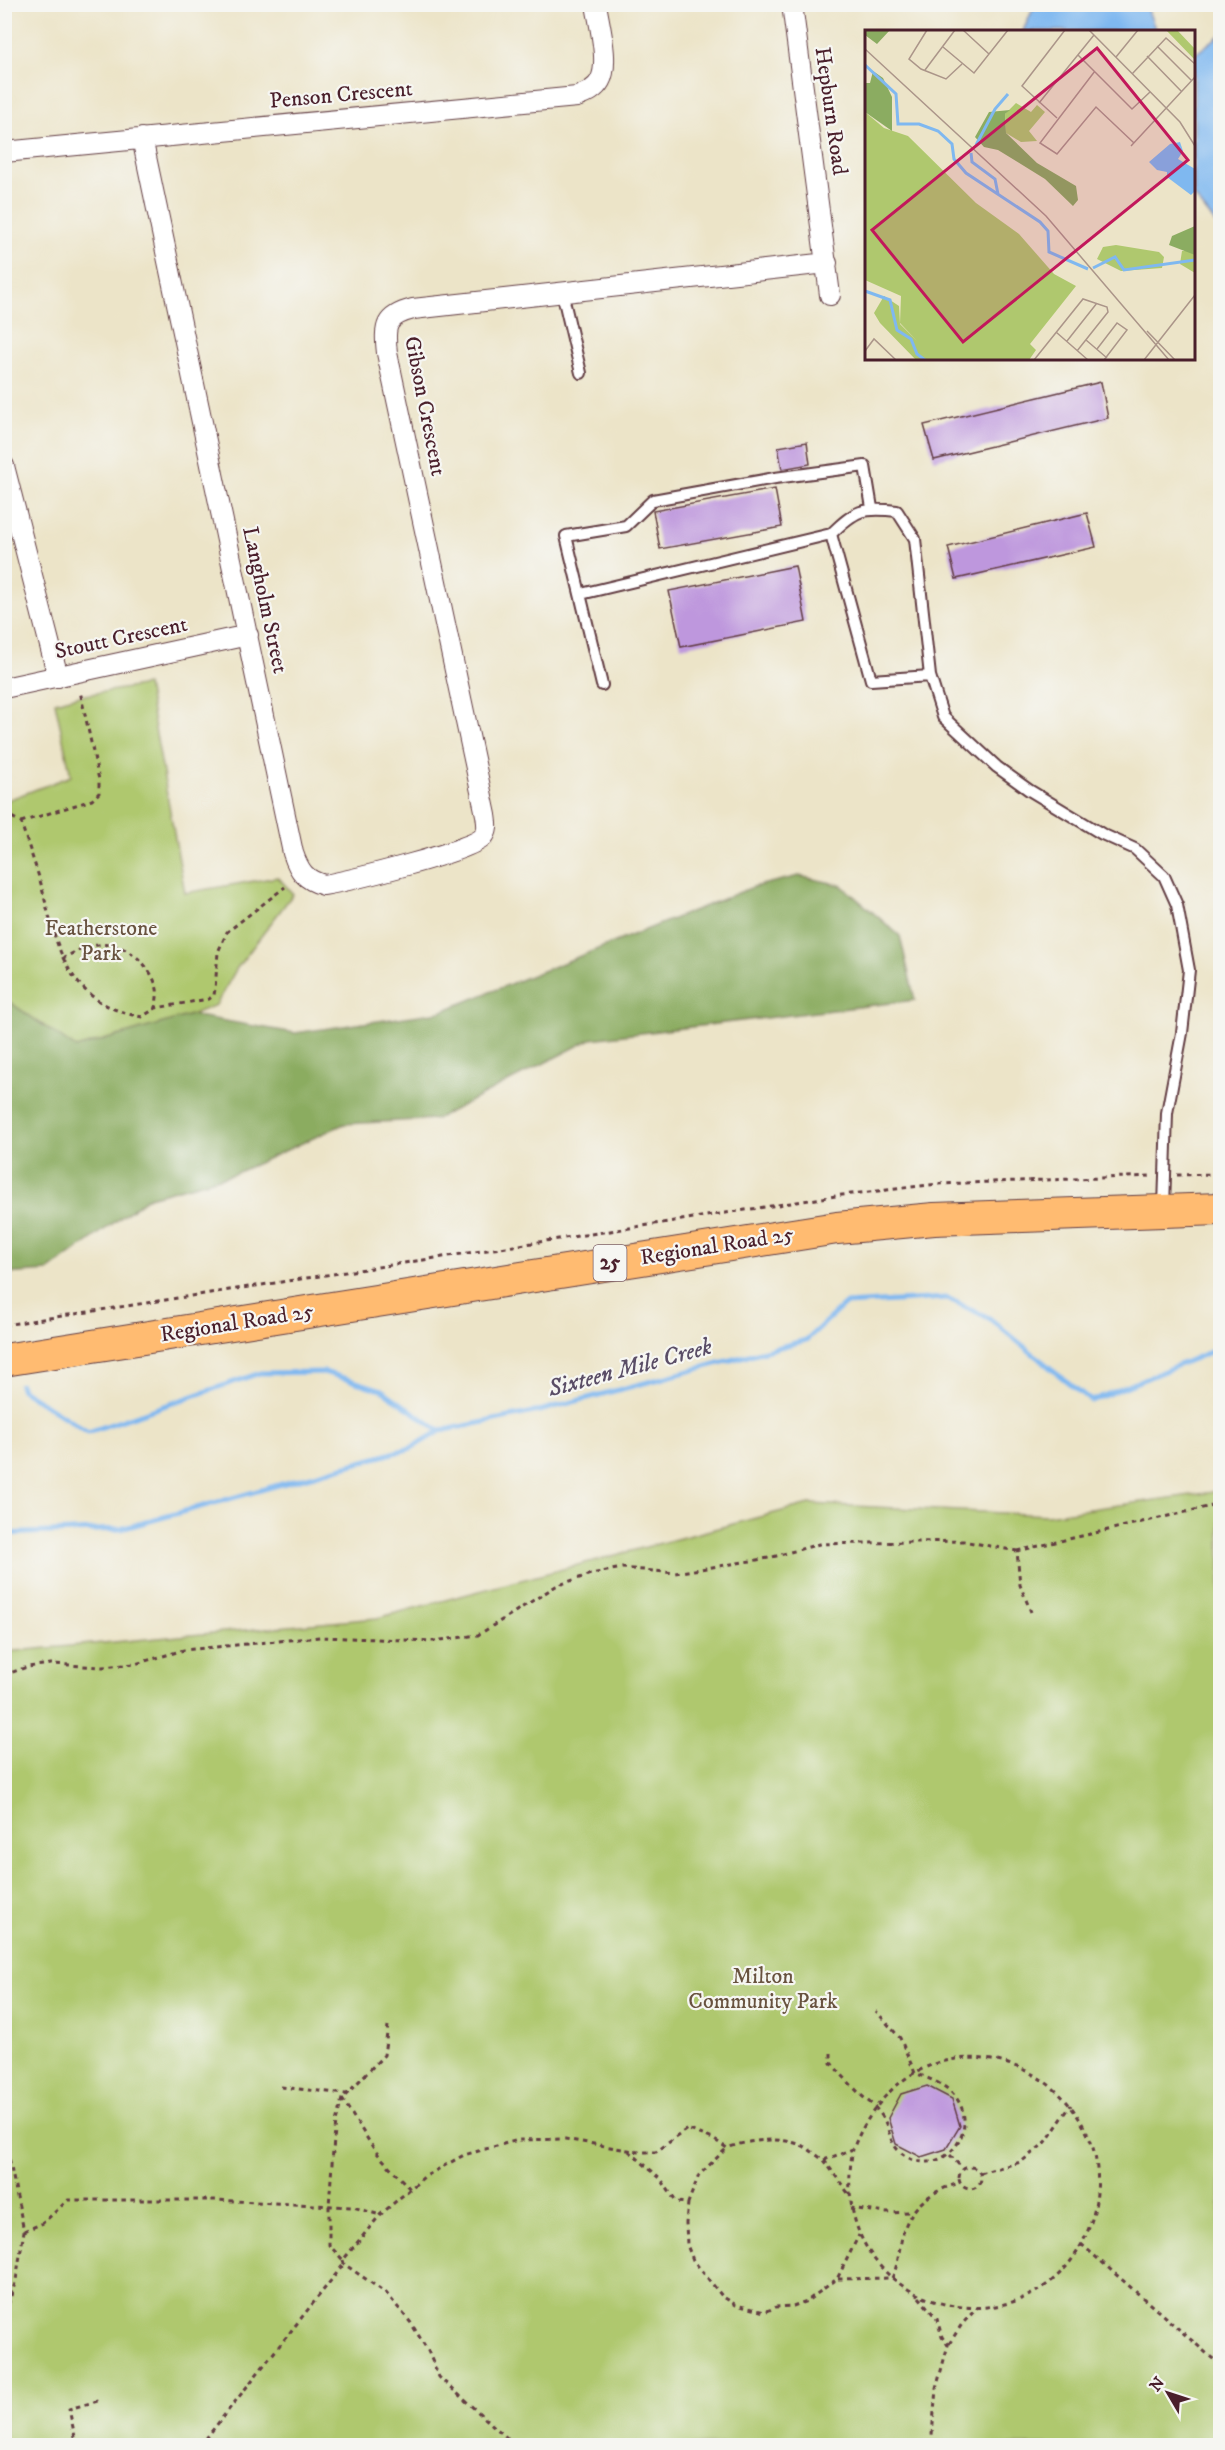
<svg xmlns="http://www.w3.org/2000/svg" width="1225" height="2450" viewBox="0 0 1225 2450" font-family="'IM FELL DW Pica',serif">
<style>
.green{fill:#afc86e;stroke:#7c744c;stroke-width:1.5}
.forest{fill:#8bac61;stroke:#6a6646;stroke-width:1.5}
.water{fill:#7fb8f0;stroke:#646c8e;stroke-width:1.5}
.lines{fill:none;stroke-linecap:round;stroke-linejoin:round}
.stream{stroke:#7fb8f0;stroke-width:5}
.building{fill:#be97dd}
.service-casing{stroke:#623d43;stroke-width:14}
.minor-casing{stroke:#623d43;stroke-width:22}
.primary-casing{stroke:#623d43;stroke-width:34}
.path{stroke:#623d43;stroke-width:3;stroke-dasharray:4.5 4.5;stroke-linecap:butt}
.service{stroke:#fff;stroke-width:10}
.minor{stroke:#fff;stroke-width:20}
.primary{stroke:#ffbb71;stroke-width:32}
.labels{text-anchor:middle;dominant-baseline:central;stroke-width:4.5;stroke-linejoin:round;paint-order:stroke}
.shield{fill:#f6f6f2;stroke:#7e6067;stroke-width:1.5}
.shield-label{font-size:21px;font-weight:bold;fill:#4a1f2b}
.street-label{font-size:22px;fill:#4a1f2b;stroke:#f6f6f2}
.park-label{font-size:22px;fill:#68523f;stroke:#f6f6f2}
.water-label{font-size:24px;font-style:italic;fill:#5a4d66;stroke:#f6f6f2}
.inset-river{fill:none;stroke:#7fb8f0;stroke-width:3}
.inset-road{fill:none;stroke:#ab9589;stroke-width:1.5}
.view{fill:#c2185b;fill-opacity:0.15;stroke:#c2185b;stroke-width:3}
.inset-edge{fill:none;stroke:#4a1f2b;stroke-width:3}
</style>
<rect width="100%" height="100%" fill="#f6f6f2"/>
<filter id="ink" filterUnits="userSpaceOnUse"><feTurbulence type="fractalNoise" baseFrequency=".0167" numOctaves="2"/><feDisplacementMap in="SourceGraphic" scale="12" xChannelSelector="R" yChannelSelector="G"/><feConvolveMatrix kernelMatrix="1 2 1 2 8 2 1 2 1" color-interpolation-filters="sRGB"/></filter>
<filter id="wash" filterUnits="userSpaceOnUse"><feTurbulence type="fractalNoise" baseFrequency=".008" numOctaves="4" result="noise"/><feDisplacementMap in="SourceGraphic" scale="24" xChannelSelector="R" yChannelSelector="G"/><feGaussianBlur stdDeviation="1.35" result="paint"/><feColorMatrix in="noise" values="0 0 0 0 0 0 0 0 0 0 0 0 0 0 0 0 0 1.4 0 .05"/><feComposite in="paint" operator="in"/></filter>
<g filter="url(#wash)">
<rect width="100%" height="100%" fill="#ece4c8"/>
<path class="green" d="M 147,685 L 185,893 L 278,877 L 293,894 L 237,968 L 216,1005 L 191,1015 L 76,1048 L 5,999 L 5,801 L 71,776 L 55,702 L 78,696 Z
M 1220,1491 L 1220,2445 L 5,2446 L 5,1652 L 377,1618 L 809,1504 L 1047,1515 Z"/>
<path class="forest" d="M 799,876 L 841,885 L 900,936 L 915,1000 L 591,1039 L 436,1119 L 344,1124 L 234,1174 L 149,1197 L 48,1271 L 5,1274 L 5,999 L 76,1048 L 191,1015 L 295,1033 L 440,1012 L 753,887 Z"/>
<path class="water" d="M 1038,4 L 1146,5 L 1156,31 L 1023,31 L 1033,9 Z
M 1220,35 L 1220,228 L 1219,228 L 1194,196 L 1194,55 Z"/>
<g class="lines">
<path class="stream" d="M 20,1385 L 22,1390 L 88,1432 L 260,1373 L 324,1372 L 382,1390 L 440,1431
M 4,1534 L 121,1529 L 411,1448 L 440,1431 L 539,1411 L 806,1340 L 845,1304 L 947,1298 L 989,1318 L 1091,1401 L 1220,1348"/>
</g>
<g id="blocks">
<path class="building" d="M 1101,382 L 1108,418 L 934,460 L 924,425 Z
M 807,442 L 810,464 L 782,469 L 778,447 Z
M 775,489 L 782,527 L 660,549 L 653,511 Z
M 1087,513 L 1096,547 L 956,579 L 948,547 Z
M 795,566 L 806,622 L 681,647 L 669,591 Z
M 927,2086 L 952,2099 L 960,2126 L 946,2149 L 921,2157 L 896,2144 L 888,2118 L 901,2094 Z"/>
</g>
</g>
<g filter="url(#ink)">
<use href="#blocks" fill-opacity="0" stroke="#623d43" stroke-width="1.5"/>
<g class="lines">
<g class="service-casing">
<path id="service" d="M 562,292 L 581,373
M 581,594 L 831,534
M 930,676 L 871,680 L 831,534 C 855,510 863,507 897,511 L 915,539 L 930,676 L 943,717 L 997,767 L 1029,790 L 1102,834 L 1135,849 L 1164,876 L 1177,905 L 1189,970 L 1182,1033 L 1167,1113 L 1164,1207
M 602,685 L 566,536 L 626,526 L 653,500 L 775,478 L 865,466 L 872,508"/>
</g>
<g class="minor-casing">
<path id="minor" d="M 792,4 L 830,295
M 142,138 L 293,853 C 299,871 305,880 324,885 C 347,881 472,851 483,837 C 489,830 487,823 486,815 L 387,353 C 384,326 385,316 413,309 L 827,263
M 4,152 L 577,97 C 586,93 595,90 600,81 C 610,63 599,24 596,4
M 4,466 L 58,677
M 4,688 L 248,635"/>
</g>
<g class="primary-casing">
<path id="primary" d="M 4,1360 L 837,1228 L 934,1219 L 1220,1209"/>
</g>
<path class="path" d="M 4,813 L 21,822 C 27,843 35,863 41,884 C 57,948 66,1003 142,1017 L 156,1008 L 209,999 L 214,995 L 215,989 L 218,952 L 227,932 L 285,887
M 21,822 L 92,800 L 99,793 L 99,780 L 80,691
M 62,959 C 73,953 85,946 98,945 C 125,941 151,964 157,989 C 158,995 156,1002 156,1008
M 1177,1175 L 1220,1174
M 4,1325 L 842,1195 L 939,1184 L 1153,1176
M 1017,1551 L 1220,1504
M 4,1675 L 27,1667 L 51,1664 L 102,1667 L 135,1664 L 184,1650 L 320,1637 L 434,1641 L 478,1635 L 556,1586 L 591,1574 L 622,1568 L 675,1573 L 769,1558 L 819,1544 L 963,1541 L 1017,1551 L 1020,1585 L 1031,1612
M 388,2026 L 384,2055 L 342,2099 L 336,2122 L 333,2150 L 329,2206 L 329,2245 L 343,2260 L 380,2215 L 424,2177 L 464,2155 L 518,2140 L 565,2139 L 639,2152 L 656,2152 L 687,2129 L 713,2139 L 727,2148 C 748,2140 782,2136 803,2146 C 811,2150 817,2156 824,2160 L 853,2149 C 877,2088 928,2047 997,2061 C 1038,2070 1070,2096 1088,2135 C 1100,2160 1100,2192 1092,2219 C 1046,2367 820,2320 853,2149
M 831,2053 L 831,2063 C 841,2074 851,2085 862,2096 C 869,2102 877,2108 882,2116 C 892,2132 887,2145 907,2157 C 944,2178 983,2129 954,2095 C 945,2084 927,2078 915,2073 L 900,2038 L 876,2011
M 281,2087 L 346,2094
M 342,2099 L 376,2152 L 411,2190
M 4,2133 L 24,2231 L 16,2280 L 4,2318
M 629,2151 L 661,2179 L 676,2202 L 688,2203 L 699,2175 L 727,2148
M 950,2155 L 963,2169
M 824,2160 L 848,2193
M959 2178a11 11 0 1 1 22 0a11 11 0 1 1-22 0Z
M 980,2173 L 1021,2162 L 1046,2142 L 1071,2105
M 688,2203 L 686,2223 L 687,2245 L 693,2260 L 722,2296 L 736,2305 L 765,2312 L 776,2307 L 793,2306 L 807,2301 L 837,2279 L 859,2235
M 850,2208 L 887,2213 L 911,2212
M 24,2231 L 43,2223 L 68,2200 L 216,2200 L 353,2207 L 380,2215
M 1081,2244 L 1220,2365
M 343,2260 L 344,2264 L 386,2293 L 411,2323 L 428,2351 L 439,2377 L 516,2446
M 838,2279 L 892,2278 C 898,2265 898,2256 901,2242 C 906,2210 928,2191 960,2183
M 919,2297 L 937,2319 L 942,2337 L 948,2345 L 936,2389 L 931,2446
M 949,2344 L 962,2324 L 977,2308
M 77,2446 L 69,2409 L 101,2400
M 200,2446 L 344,2264"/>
<use href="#service" class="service"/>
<use href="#minor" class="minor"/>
<use href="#primary" class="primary"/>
</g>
</g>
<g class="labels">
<rect class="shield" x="593.5" y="1245" width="33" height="36" rx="4.5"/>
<g class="shield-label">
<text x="610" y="1263">25</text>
</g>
<g class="street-label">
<text transform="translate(341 95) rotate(-5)">Penson Crescent</text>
<text transform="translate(831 111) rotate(82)">Hepburn Road</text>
<text transform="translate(425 406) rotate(79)">Gibson Crescent</text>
<text transform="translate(265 600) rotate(78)">Langholm Street</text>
<text transform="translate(121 638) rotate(-12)">Stoutt Crescent</text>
<text transform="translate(717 1246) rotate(-9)">Regional Road 25</text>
<text transform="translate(237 1323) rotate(-9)">Regional Road 25</text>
</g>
<g class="park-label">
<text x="101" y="928">Featherstone<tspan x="101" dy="25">Park</tspan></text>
<text x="763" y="1976">Milton<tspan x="763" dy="25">Community Park</tspan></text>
</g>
<g class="water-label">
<text transform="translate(630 1368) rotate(-15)">Sixteen Mile Creek</text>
</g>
</g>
<g transform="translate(865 30)">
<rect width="330" height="330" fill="#ece4c8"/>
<path d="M 301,0 L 312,0 L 330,19 L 330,30 ZM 151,73 L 166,82 L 172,75 L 180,82 L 164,101 L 172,111 L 156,112 L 141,103 L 140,84 ZM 0,82 L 19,98 L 43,106 L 111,173 L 154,204 L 189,244 L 211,256 L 165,314 L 171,320 L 164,330 L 51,330 L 15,293 L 9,283 L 19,266 L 34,276 L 35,294 L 52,311 L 35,293 L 36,266 L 0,250 ZM 251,215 L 294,222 L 299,227 L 297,238 L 256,241 L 232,229 L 238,217 ZM 317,221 L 330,221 L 330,243 L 315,234 Z" fill="#afc86e"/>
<path d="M 0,0 L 25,0 L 12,14 L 0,5 ZM 8,41 L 18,48 L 27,67 L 27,101 L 0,82 L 0,53 L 5,53 ZM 145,80 L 140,84 L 141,103 L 172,133 L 211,156 L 213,170 L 208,176 L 180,149 L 133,120 L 119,117 L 110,107 L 124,82 ZM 330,196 L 330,225 L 304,215 L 307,206 Z" fill="#8bac61"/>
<path d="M 315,112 L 318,121 L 313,129 L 330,139 L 330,161 L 326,165 L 302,147 L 302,142 L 292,140 L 284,132 L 305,114 Z" fill="#7fb8f0"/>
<path class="inset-river" d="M 0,35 L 31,64 L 33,94 L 54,94 L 73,101 L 87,114 L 89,129 L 101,143 L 175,192 L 183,201 L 184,222 L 223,239M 111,115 L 130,79 L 143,64M 106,123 L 107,132 L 130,149 L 133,164M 228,238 L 250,227 L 259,240 L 330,230M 0,261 L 25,270 L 32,300 L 46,309 L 52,324 L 60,330"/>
<path class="inset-road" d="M 62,0 L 44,29 L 56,39 L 81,49 L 97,34M 98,0 L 124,24M 224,0 L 315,92 L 330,116M 292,16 L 327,51M 78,17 L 109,43 L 143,0M 0,19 L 181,186 L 304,330M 213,25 L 267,79 L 285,62M 282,26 L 317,62M 251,27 L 273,0M 60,40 L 90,0M 230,41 L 175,113 L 192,124 L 231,77 L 269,113M 267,44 L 301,8 L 330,34M 174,73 L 229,5M 192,88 L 157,56 L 200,0M 266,116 L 330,47M 282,301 L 310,330M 191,302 L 223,330M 221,310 L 242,328M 202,311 L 232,273M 232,319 L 252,293 L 262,300 L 239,330M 0,321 L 9,309 L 31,330M 169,330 L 218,269 L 242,277 L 243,282 L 212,321M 279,330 L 330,265"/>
<path class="view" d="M 232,18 L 323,130 L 98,312 L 7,200 Z"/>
<rect width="330" height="330" class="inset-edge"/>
</g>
<rect width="1225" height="2450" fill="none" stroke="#f6f6f2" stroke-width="24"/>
<g transform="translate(1168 2393) rotate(309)" stroke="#f6f6f2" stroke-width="4.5" paint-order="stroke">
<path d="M0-4.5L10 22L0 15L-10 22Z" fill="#4a1f2b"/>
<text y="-9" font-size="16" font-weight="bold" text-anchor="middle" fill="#4a1f2b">N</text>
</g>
</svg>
